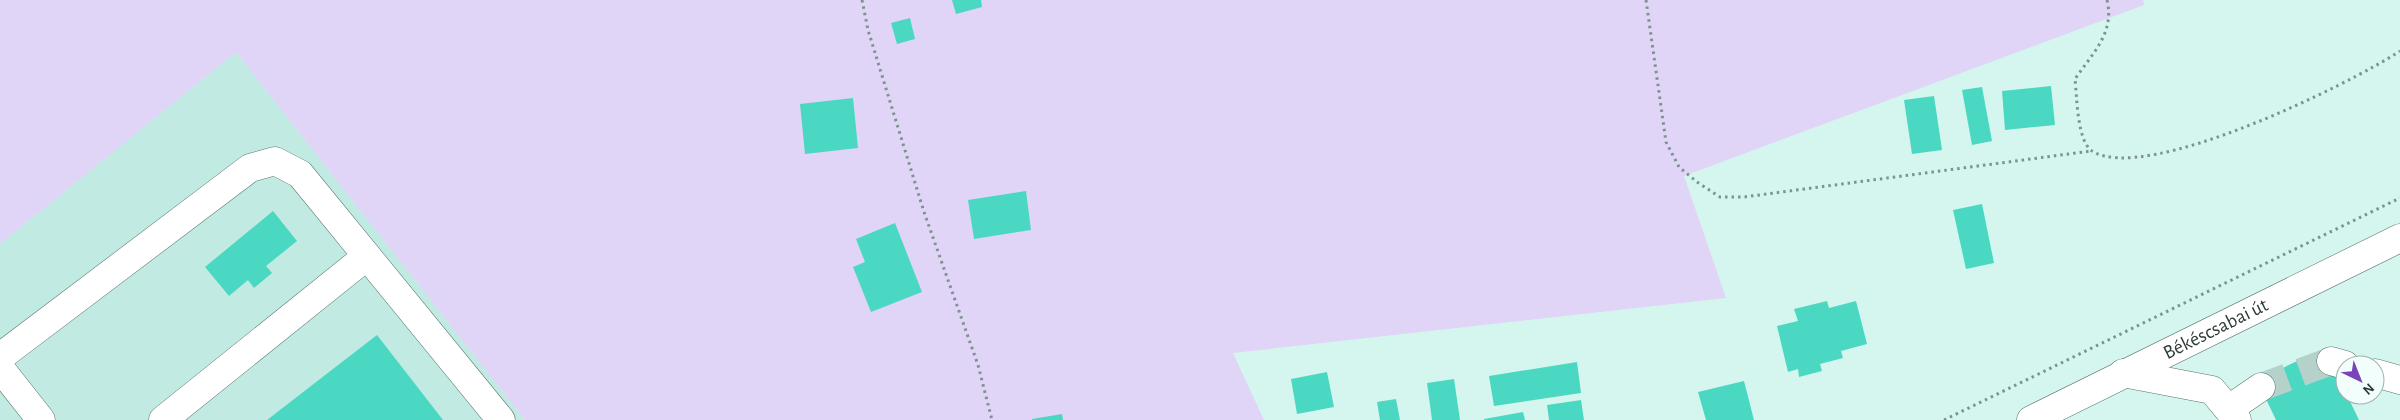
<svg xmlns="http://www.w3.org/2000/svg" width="2400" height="420" viewBox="0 0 2400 420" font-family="'Alegreya Sans',sans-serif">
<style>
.built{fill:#c1eae2}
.green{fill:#e0d4f7}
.building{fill:#4bd8c2}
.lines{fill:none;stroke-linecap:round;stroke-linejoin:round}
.minor-tunnel{stroke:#b4d1ca;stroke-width:28;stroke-dasharray:28 14;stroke-linecap:butt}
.minor-casing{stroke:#58756f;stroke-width:29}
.path{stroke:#7d938e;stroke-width:3;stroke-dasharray:2.5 4;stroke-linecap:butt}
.minor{stroke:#fff;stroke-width:28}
.labels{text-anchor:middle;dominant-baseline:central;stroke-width:4;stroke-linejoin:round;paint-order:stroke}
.street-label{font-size:20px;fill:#2e3b38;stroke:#f1fefb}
</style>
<rect width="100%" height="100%" fill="#d5f6ee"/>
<path class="built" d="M 236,52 L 525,420 L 0,420 L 0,244 Z"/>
<path class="green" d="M 0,0 L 2143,0 L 2144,5 L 1684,176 L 1726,298 L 1233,353 L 1264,420 L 525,420 L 236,52 L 0,244 Z"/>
<path class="building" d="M 952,0 L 981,0 L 982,7 L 956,14 Z
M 910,18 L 915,39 L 897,44 L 891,23 Z
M 2051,86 L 2055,125 L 2005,130 L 2002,91 Z
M 1982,87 L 1992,141 L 1972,145 L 1962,90 Z
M 1934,96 L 1942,150 L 1912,154 L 1904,100 Z
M 853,98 L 858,148 L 805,154 L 800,104 Z
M 1026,191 L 1031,230 L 974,239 L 968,200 Z
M 1982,204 L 1994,263 L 1966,269 L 1953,210 Z
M 273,211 L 297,241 L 266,266 L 272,273 L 254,288 L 248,280 L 229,296 L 205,267 Z
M 895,223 L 922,292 L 871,312 L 853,267 L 865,262 L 856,239 Z
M 1827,301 L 1829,308 L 1856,301 L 1867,344 L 1841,351 L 1843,358 L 1820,364 L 1822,371 L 1799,377 L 1798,369 L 1788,372 L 1777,326 L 1798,321 L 1794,309 Z
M 377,335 L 443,420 L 267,420 Z
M 2325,348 L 2345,390 L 2345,395 L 2347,395 L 2359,420 L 2276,420 L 2257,380 Z
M 1577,362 L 1581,393 L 1494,406 L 1489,376 Z
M 1327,372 L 1334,407 L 1297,414 L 1291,379 Z
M 1454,379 L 1460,420 L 1432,420 L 1427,383 Z
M 1744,381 L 1754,420 L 1706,420 L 1698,392 Z
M 1396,399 L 1400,420 L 1380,420 L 1377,402 Z
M 1581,400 L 1584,420 L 1549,420 L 1547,405 Z
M 1523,412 L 1525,420 L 1484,420 L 1484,419 Z
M 1062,414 L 1063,420 L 1032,420 L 1032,419 Z"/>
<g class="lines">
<path class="minor-tunnel" d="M 2261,387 L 2331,361"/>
<g class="minor-casing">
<g id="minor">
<path d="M 0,357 L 250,168 L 275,161 L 300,174 L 501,420"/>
<path d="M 2331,361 L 2345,365"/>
<path d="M 0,368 L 41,420"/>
<path d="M 2123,373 L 2212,390 L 2237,420"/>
<path d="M 2375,373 L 2400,380"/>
<path d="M 2229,409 L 2261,387"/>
<path d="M 163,420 L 367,256"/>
<path id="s1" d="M 2031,420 L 2400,238"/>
</g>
</g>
<path class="path" d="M 862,0 L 868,30 L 924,212 L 978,365 L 992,420
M 1646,0 L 1666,142 L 1679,167 L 1697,182 L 1720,197 L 1744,197 L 2091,151
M 2107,0 C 2115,33 2092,54 2075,79 C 2077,97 2077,141 2092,151 C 2145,185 2350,84 2400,51
M 1944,420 L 2400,198"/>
<use href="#minor" class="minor"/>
</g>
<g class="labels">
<g class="street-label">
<text stroke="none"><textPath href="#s1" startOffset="206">Békéscsabai út</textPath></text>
</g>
</g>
<g transform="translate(2360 380) rotate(137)"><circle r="24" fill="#f1fefb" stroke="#a3b0ad"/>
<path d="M0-4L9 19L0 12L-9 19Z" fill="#7944bb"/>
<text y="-8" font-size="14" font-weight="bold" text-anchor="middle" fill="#2e3b38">N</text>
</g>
</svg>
